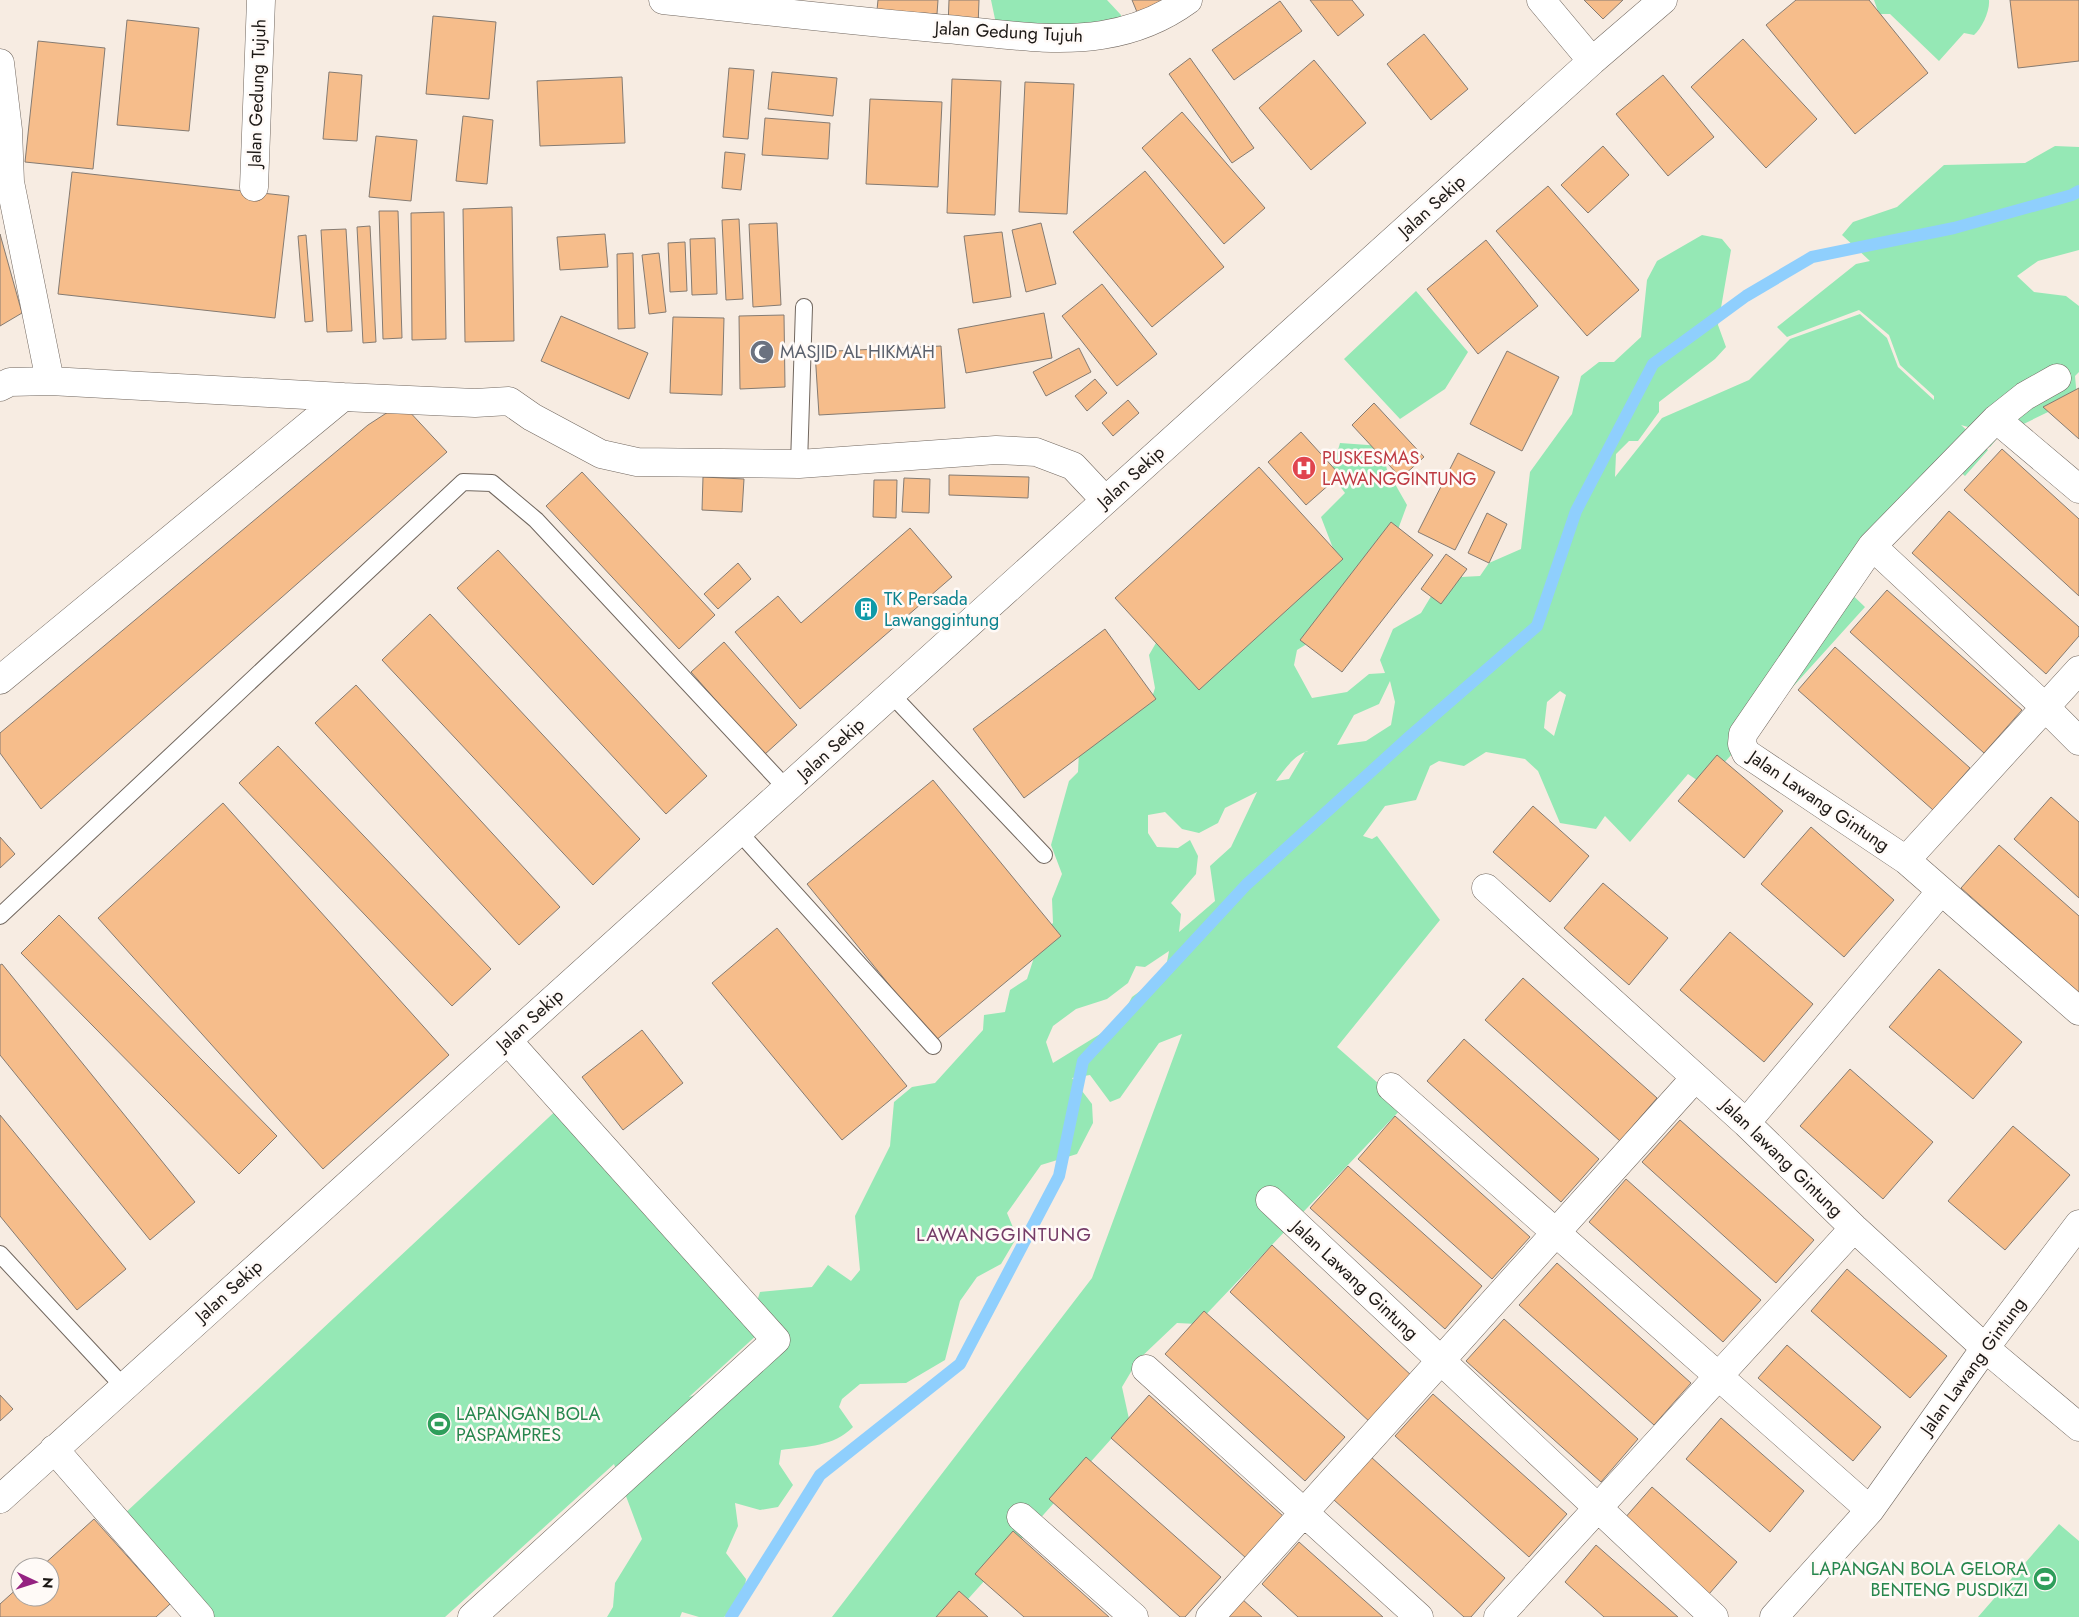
<svg xmlns="http://www.w3.org/2000/svg" width="2079" height="1617" viewBox="0 0 2079 1617" font-family="Jost,sans-serif">
<style>
.green{fill:#95e8b5;fill-rule:evenodd}
.lines{fill:none;stroke-linecap:round;stroke-linejoin:round}
.stream{stroke:#8fcffd;stroke-width:12}
.building{fill:#f6bd8b;stroke:#857b72}
.lane-casing{stroke:#71675f;stroke-width:18}
.street-casing{stroke:#71675f;stroke-width:29}
.lane{stroke:#fff;stroke-width:16}
.street{stroke:#fff;stroke-width:28}
.labels{text-anchor:middle;dominant-baseline:central;stroke-width:5;stroke-linejoin:round;paint-order:stroke}
.street-label{font-size:18px;fill:#1c1815;stroke:#fffaf7}
.worship-label{font-size:18px;fill:#5b616d;stroke:#fffaf7;text-anchor:start}
.health-label{font-size:18px;fill:#be3a42;stroke:#fffaf7;text-anchor:start}
.culture-label{font-size:18px;fill:#0d838f;stroke:#fffaf7;text-anchor:start}
.leisure-label{font-size:18px;fill:#27864d;stroke:#fffaf7;text-anchor:start}
.neighbourhood-label{font-size:19px;letter-spacing:1px;fill:#753c68;stroke:#fffaf7}
</style>
<rect width="100%" height="100%" fill="#f7ece2"/>
<path class="green" d="M 991,0 L 1107,0 L 1121,15 L 1121,27 L 999,38 Z
M 1874,0 L 1989,0 C 1990,11 1982,28 1974,35 L 1964,33 L 1939,61 L 1890,14 L 1879,14 Z
M 2055,146 L 2079,147 L 2079,250 L 2038,261 L 2017,276 L 2034,292 L 2066,296 L 2079,306 L 2079,372 L 2075,376 L 2077,398 L 2007,432 L 2003,431 L 1990,447 L 1968,427 L 1961,425 L 1988,450 L 1965,476 L 1946,459 L 1840,583 L 1865,607 L 1704,785 L 1688,774 L 1630,842 L 1605,816 L 1596,829 L 1560,823 L 1538,771 L 1525,759 L 1486,752 L 1464,766 L 1439,761 L 1430,766 L 1416,800 L 1385,806 L 1363,836 L 1372,839 L 1377,836 L 1440,920 L 1337,1047 L 1404,1106 L 1197,1324 L 1177,1323 L 1138,1360 L 1122,1387 L 1129,1419 L 952,1617 L 832,1617 L 1092,1278 L 1182,1034 L 1159,1043 L 1120,1098 L 1110,1102 L 1090,1075 L 1072,1078 L 1092,1104 L 1093,1123 L 1077,1154 L 1041,1165 L 1007,1213 L 1017,1237 L 1001,1264 L 977,1277 L 960,1301 L 945,1360 L 906,1383 L 860,1384 L 842,1399 L 839,1407 L 853,1427 C 833,1447 808,1446 781,1450 L 779,1464 L 793,1485 L 778,1507 L 760,1510 L 735,1503 L 738,1526 L 726,1553 L 746,1579 L 742,1606 L 724,1617 L 699,1617 L 682,1612 L 680,1617 L 607,1617 L 613,1607 L 615,1583 L 642,1539 L 614,1464 L 445,1617 L 211,1617 L 122,1516 L 563,1104 L 759,1333 L 689,1397 L 747,1377 L 777,1349 L 754,1311 L 760,1292 L 812,1287 L 828,1265 L 851,1281 L 860,1270 L 855,1216 L 890,1146 L 894,1102 L 912,1087 L 935,1083 L 983,1030 L 984,1015 L 1005,1012 L 1010,990 L 1027,979 L 1042,933 L 1053,923 L 1052,899 L 1062,874 L 1051,845 L 1069,781 L 1078,772 L 1080,732 L 1122,704 L 1150,704 L 1155,688 L 1149,655 L 1164,629 L 1336,556 L 1321,517 L 1345,493 L 1331,474 L 1340,443 L 1382,446 L 1387,470 L 1407,505 L 1393,543 L 1320,636 L 1297,650 L 1294,665 L 1312,698 L 1347,692 L 1369,674 L 1385,673 L 1380,660 L 1393,629 L 1421,613 L 1442,578 L 1480,576 L 1489,563 L 1521,549 L 1530,472 L 1572,414 L 1581,376 L 1599,362 L 1614,362 L 1641,337 L 1647,280 L 1657,261 L 1702,235 L 1722,239 L 1731,250 L 1718,325 L 1726,347 L 1715,359 L 1659,402 L 1659,412 L 1638,441 L 1629,441 L 1616,454 L 1615,477 L 1662,418 L 1749,380 L 1790,339 L 1860,314 L 1887,338 L 1898,367 L 1934,400 L 1934,396 L 1900,365 L 1889,335 L 1859,310 L 1787,337 L 1777,327 L 1856,264 L 1870,261 L 1842,235 L 1853,222 L 1897,207 L 1944,165 L 2025,163 ZM 1390,681 L 1395,702 L 1391,725 L 1366,741 L 1337,745 L 1354,715 L 1379,704 ZM 1560,691 L 1566,695 L 1554,736 L 1544,728 L 1547,702 ZM 1308,751 L 1305,752 L 1289,779 L 1276,781 C 1284,770 1294,755 1308,751 ZM 1257,792 L 1231,847 L 1210,866 L 1215,901 L 1179,932 L 1181,914 L 1171,903 L 1196,874 L 1198,856 L 1190,840 L 1178,848 L 1157,847 L 1148,833 L 1148,815 L 1165,812 L 1182,829 L 1199,833 L 1218,823 L 1225,808 ZM 1169,951 L 1165,973 L 1132,997 L 1118,1023 L 1053,1063 L 1046,1042 L 1053,1026 L 1076,1009 L 1107,999 L 1128,983 L 1136,966 L 1145,967 Z
M 1416,291 L 1468,352 L 1445,389 L 1400,419 L 1344,359 Z
M 2059,1524 L 2079,1541 L 2079,1617 L 1978,1617 Z"/>
<g class="lines">
<path class="stream" d="M 731,1617 L 820,1475 L 960,1364 L 1059,1176 L 1083,1061 L 1246,885 L 1408,738 L 1537,626 L 1576,511 L 1653,364 L 1746,296 L 1812,257 L 1954,228 L 2072,195 L 2079,191"/>
</g>
<path class="building" d="M 878,0 L 938,0 L 937,14 L 877,10 Z
M 949,0 L 979,0 L 978,27 L 948,27 Z
M 1132,0 L 1168,0 L 1137,12 Z
M 1310,0 L 1352,0 L 1364,15 L 1338,36 Z
M 1584,0 L 1623,0 L 1603,19 Z
M 1796,0 L 1869,0 L 1928,73 L 1855,134 L 1766,25 Z
M 2010,0 L 2079,0 L 2079,61 L 2018,68 Z
M 1280,1 L 1302,31 L 1234,80 L 1212,50 Z
M 433,16 L 496,22 L 489,99 L 426,94 Z
M 127,20 L 199,28 L 189,131 L 117,125 Z
M 1424,34 L 1468,89 L 1431,120 L 1387,64 Z
M 1743,39 L 1817,119 L 1766,168 L 1691,87 Z
M 38,41 L 105,48 L 93,169 L 25,162 Z
M 1190,58 L 1254,148 L 1232,163 L 1169,74 Z
M 1314,60 L 1366,123 L 1311,170 L 1259,108 Z
M 729,68 L 754,70 L 748,139 L 723,137 Z
M 329,72 L 362,75 L 357,141 L 323,139 Z
M 772,72 L 837,78 L 833,116 L 768,109 Z
M 1663,75 L 1714,137 L 1668,176 L 1616,114 Z
M 622,77 L 625,143 L 540,146 L 537,81 Z
M 952,79 L 1001,81 L 995,215 L 947,213 Z
M 1025,82 L 1074,84 L 1067,214 L 1019,212 Z
M 870,99 L 942,102 L 938,187 L 866,184 Z
M 1182,112 L 1265,208 L 1224,244 L 1142,148 Z
M 463,116 L 493,120 L 487,184 L 456,181 Z
M 765,118 L 830,123 L 828,159 L 762,155 Z
M 376,136 L 417,140 L 411,201 L 369,197 Z
M 1603,146 L 1629,175 L 1588,213 L 1561,185 Z
M 725,152 L 745,154 L 741,190 L 722,188 Z
M 1145,171 L 1224,267 L 1152,327 L 1073,232 Z
M 72,172 L 289,196 L 275,318 L 58,294 Z
M 1548,186 L 1639,290 L 1587,336 L 1496,231 Z
M 512,207 L 514,341 L 465,342 L 463,209 Z
M 379,211 L 398,211 L 402,338 L 383,339 Z
M 444,212 L 446,339 L 412,340 L 411,213 Z
M 739,219 L 743,299 L 726,300 L 722,220 Z
M 777,223 L 781,305 L 753,307 L 749,224 Z
M 1041,223 L 1056,284 L 1026,292 L 1012,230 Z
M 370,226 L 376,342 L 363,343 L 357,227 Z
M 346,229 L 352,331 L 327,332 L 321,230 Z
M 1002,232 L 1011,297 L 973,303 L 964,236 Z
M 0,234 L 22,313 L 0,326 Z
M 605,234 L 608,267 L 560,270 L 557,237 Z
M 306,235 L 313,321 L 305,322 L 298,236 Z
M 715,238 L 717,294 L 692,295 L 690,239 Z
M 1486,240 L 1538,306 L 1478,354 L 1427,289 Z
M 685,242 L 687,291 L 670,292 L 668,243 Z
M 633,253 L 635,328 L 618,329 L 617,254 Z
M 659,253 L 666,312 L 649,314 L 642,255 Z
M 1102,284 L 1157,354 L 1117,386 L 1062,316 Z
M 1044,313 L 1052,358 L 966,373 L 958,329 Z
M 784,315 L 785,387 L 740,389 L 739,316 Z
M 561,316 L 648,353 L 629,399 L 541,361 Z
M 673,317 L 724,318 L 722,395 L 670,393 Z
M 941,346 L 945,408 L 819,415 L 815,352 Z
M 1079,348 L 1091,372 L 1046,396 L 1033,372 Z
M 1507,351 L 1559,377 L 1522,451 L 1470,424 Z
M 1095,379 L 1107,393 L 1087,411 L 1075,396 Z
M 2079,388 L 2079,439 L 2043,407 Z
M 1128,400 L 1139,413 L 1113,436 L 1102,423 Z
M 1374,403 L 1424,457 L 1401,478 L 1352,425 Z
M 406,408 L 447,452 L 41,809 L 0,753 L 0,733 L 368,425 L 388,412 Z
M 1301,432 L 1340,475 L 1306,505 L 1268,462 Z
M 2002,449 L 2079,519 L 2079,596 L 1964,490 Z
M 1458,453 L 1495,472 L 1455,550 L 1418,532 Z
M 1259,467 L 1343,559 L 1199,690 L 1115,598 Z
M 582,472 L 715,615 L 679,649 L 546,506 Z
M 949,475 L 1029,477 L 1028,498 L 949,495 Z
M 703,477 L 744,479 L 742,512 L 702,510 Z
M 904,478 L 930,479 L 929,513 L 902,512 Z
M 874,480 L 897,480 L 896,518 L 873,517 Z
M 1949,511 L 2079,627 L 2079,636 L 2046,674 L 1912,553 Z
M 1487,513 L 1507,524 L 1489,563 L 1468,553 Z
M 1391,522 L 1433,555 L 1342,672 L 1300,640 Z
M 910,528 L 952,577 L 800,709 L 735,632 L 778,596 L 801,623 Z
M 498,550 L 707,776 L 666,814 L 457,588 Z
M 1446,554 L 1467,569 L 1441,604 L 1421,589 Z
M 738,563 L 751,579 L 718,609 L 704,594 Z
M 1887,590 L 2022,710 L 1984,753 L 1850,632 Z
M 430,614 L 640,839 L 593,885 L 382,660 Z
M 1105,629 L 1156,699 L 1024,798 L 973,729 Z
M 724,642 L 797,725 L 764,755 L 691,672 Z
M 1835,647 L 1970,768 L 1933,810 L 1798,690 Z
M 356,685 L 560,907 L 519,945 L 315,723 Z
M 278,746 L 491,969 L 452,1006 L 239,783 Z
M 1717,755 L 1783,811 L 1744,858 L 1678,801 Z
M 933,780 L 1061,936 L 935,1041 L 807,884 Z
M 2051,797 L 2079,822 L 2079,898 L 2014,839 Z
M 223,803 L 449,1055 L 323,1169 L 98,918 Z
M 1533,806 L 1589,856 L 1550,902 L 1493,852 Z
M 1811,827 L 1894,900 L 1844,957 L 1761,884 Z
M 0,837 L 15,854 L 0,868 Z
M 1999,845 L 2079,916 L 2079,993 L 1961,888 Z
M 1603,883 L 1668,938 L 1629,985 L 1564,928 Z
M 59,915 L 277,1136 L 239,1174 L 21,953 Z
M 777,928 L 907,1086 L 842,1140 L 712,983 Z
M 1730,932 L 1813,1004 L 1764,1062 L 1680,990 Z
M 2,964 L 195,1202 L 150,1240 L 0,1055 L 0,965 Z
M 1939,969 L 2022,1042 L 1973,1099 L 1889,1027 Z
M 1523,978 L 1657,1098 L 1620,1141 L 1485,1020 Z
M 642,1030 L 683,1083 L 623,1130 L 582,1077 Z
M 1464,1039 L 1599,1159 L 1561,1202 L 1427,1081 Z
M 1850,1069 L 1933,1142 L 1883,1199 L 1800,1126 Z
M 0,1115 L 126,1269 L 77,1310 L 0,1216 Z
M 1395,1116 L 1530,1237 L 1492,1279 L 1358,1159 Z
M 1680,1120 L 1814,1240 L 1776,1283 L 1642,1162 Z
M 2013,1126 L 2070,1175 L 2005,1250 L 1948,1201 Z
M 1348,1166 L 1482,1286 L 1445,1329 L 1310,1208 Z
M 1626,1179 L 1761,1300 L 1723,1342 L 1589,1222 Z
M 1272,1245 L 1413,1377 L 1371,1423 L 1230,1292 Z
M 1557,1263 L 1691,1383 L 1654,1425 L 1519,1305 Z
M 1847,1269 L 1947,1356 L 1910,1398 L 1811,1311 Z
M 1204,1311 L 1345,1437 L 1305,1481 L 1165,1354 Z
M 1504,1319 L 1638,1439 L 1601,1482 L 1466,1361 Z
M 1787,1345 L 1881,1427 L 1853,1461 L 1758,1378 Z
M 1433,1394 L 1567,1514 L 1529,1557 L 1395,1436 Z
M 0,1395 L 13,1409 L 0,1421 Z
M 1149,1395 L 1283,1516 L 1246,1558 L 1111,1438 Z
M 1721,1418 L 1804,1491 L 1770,1532 L 1686,1459 Z
M 1086,1457 L 1221,1577 L 1185,1617 L 1180,1617 L 1049,1499 Z
M 1371,1457 L 1505,1578 L 1471,1617 L 1464,1617 L 1334,1500 Z
M 1652,1487 L 1737,1562 L 1709,1594 L 1624,1519 Z
M 94,1519 L 170,1604 L 156,1617 L 0,1617 L 0,1604 L 20,1586 L 20,1597 L 50,1597 L 50,1567 L 41,1567 Z
M 1013,1531 L 1109,1617 L 1024,1617 L 975,1574 Z
M 1299,1542 L 1383,1617 L 1298,1617 L 1262,1584 Z
M 1596,1545 L 1678,1617 L 1604,1617 L 1565,1582 Z
M 959,1591 L 988,1617 L 936,1617 Z
M 1242,1599 L 1262,1617 L 1226,1617 Z"/>
<g class="lines">
<g class="lane-casing">
<path id="lane" d="M 799,464 L 804,307
M 891,694 L 1044,855
M 739,832 L 933,1046
M 0,916 L 463,482 L 492,483 L 536,520 L 787,789
M 0,1254 L 123,1386"/>
</g>
<g class="street-casing">
<path id="street" d="M 663,0 C 758,10 852,21 946,29 C 997,33 1051,43 1102,35 C 1134,30 1162,19 1188,0
M 1541,0 L 1592,61
M 0,63 L 8,130 L 10,182 L 50,381
M 254,187 L 261,0
M 2057,378 L 2025,396 L 1996,419 L 1872,546 L 1743,734 L 1742,744 L 1746,753 L 1906,860 L 2079,1011
M 0,387 L 10,382 L 50,381 L 343,397 L 0,680
M 343,397 L 475,403 L 509,401 L 532,417 L 601,454 L 637,462 L 799,464 L 996,450 L 1036,452 L 1073,466 L 1105,500
M 1996,419 L 2079,489
M 1872,546 L 2046,708 L 2079,741
M 1906,860 L 2079,670
M 1486,888 L 1746,1123 L 1854,1228 L 1985,1348 L 2079,1427
M 1391,1087 L 1870,1510
M 1746,1123 L 1941,891
M 1270,1200 L 1714,1617
M 1146,1369 L 1419,1617
M 54,1449 L 200,1617
M 0,1499 L 1592,61 L 1663,0
M 1021,1517 L 1134,1617
M 472,1617 L 776,1340 L 508,1041
M 1210,1617 L 1695,1078
M 1498,1617 L 1854,1228
M 1774,1617 L 1870,1510 L 1985,1348 L 2079,1224"/>
</g>
<use href="#lane" class="lane"/>
<use href="#street" class="street"/>
</g>
<defs>
<g id="mosque-disc" transform="scale(1.25)"><circle r="9.5" fill="#6b7280" stroke="#fffaf7"/><path d="M3.5-4.9A6 6 0 1 0 3.5 4.9A5 5 0 1 1 3.5-4.9Z" fill="#fff"/></g>
<g id="hospital-disc" transform="scale(1.25)"><circle r="9.5" fill="#e0444e" stroke="#fffaf7"/><path d="M-5-5h3v3.5h4V-5h3V5h-3V1.5h-4V5h-3Z" fill="#fff"/></g>
<g id="building-disc" transform="scale(1.25)"><circle r="9.5" fill="#0f9aa8" stroke="#fffaf7"/><path d="M-4-6H4V6H1V3H-1V6H-4ZM-2.5-4.3h1.7v1.8h-1.7ZM.8-4.3h1.7v1.8H.8ZM-2.5-1h1.7V.8h-1.7ZM.8-1h1.7V.8H.8Z" fill="#fff"/></g>
<g id="stadium-disc" transform="scale(1.25)"><circle r="9.5" fill="#2e9e5b" stroke="#fffaf7"/><path d="M0-5a6.5 5 0 1 0 0 10a6.5 5 0 1 0 0-10ZM-3.5-1.8h7v3.6h-7Z" fill="#fff"/></g>
</defs>
<g fill-rule="evenodd">
<use href="#mosque-disc" x="762" y="352"/>
<use href="#hospital-disc" x="1304" y="468"/>
<use href="#building-disc" x="866" y="609"/>
<use href="#stadium-disc" x="439" y="1424"/>
<use href="#stadium-disc" x="2045" y="1579"/>
</g>
<g class="labels">
<g class="street-label">
<text transform="translate(1009 32) rotate(3)">Jalan Gedung Tujuh</text>
<text transform="translate(257 93) rotate(-88)">Jalan Gedung Tujuh</text>
<text transform="translate(1432 206) rotate(-42)">Jalan Sekip</text>
<text transform="translate(1131 477) rotate(-42)">Jalan Sekip</text>
<text transform="translate(831 749) rotate(-42)">Jalan Sekip</text>
<text transform="translate(1819 801) rotate(34)">Jalan Lawang Gintung</text>
<text transform="translate(530 1020) rotate(-42)">Jalan Sekip</text>
<text transform="translate(1782 1158) rotate(44)">Jalan lawang Gintung</text>
<text transform="translate(1355 1280) rotate(43)">Jalan Lawang Gintung</text>
<text transform="translate(229 1291) rotate(-42)">Jalan Sekip</text>
<text transform="translate(1973 1366) rotate(-54)">Jalan Lawang Gintung</text>
</g>
<g class="worship-label">
<text x="780" y="352">MASJID AL HIKMAH</text>
</g>
<g class="health-label">
<text x="1322" y="458">PUSKESMAS<tspan x="1322" dy="21">LAWANGGINTUNG</tspan></text>
</g>
<g class="culture-label">
<text x="884" y="599">TK Persada<tspan x="884" dy="21">Lawanggintung</tspan></text>
</g>
<g class="leisure-label">
<text x="456" y="1414">LAPANGAN BOLA<tspan x="456" dy="21">PASPAMPRES</tspan></text>
<text x="2028" y="1569" text-anchor="end">LAPANGAN BOLA GELORA<tspan x="2028" dy="21">BENTENG PUSDIKZI</tspan></text>
</g>
<g class="neighbourhood-label">
<text x="1004" y="1234">LAWANGGINTUNG</text>
</g>
</g>
<g transform="translate(35 1582) rotate(94)"><circle r="24" fill="#fffaf7" stroke="#a4a09d"/>
<path d="M0-4L9 19L0 12L-9 19Z" fill="#952281"/>
<text y="-8" font-size="14" font-weight="bold" text-anchor="middle" fill="#1c1815">N</text>
</g>
</svg>
